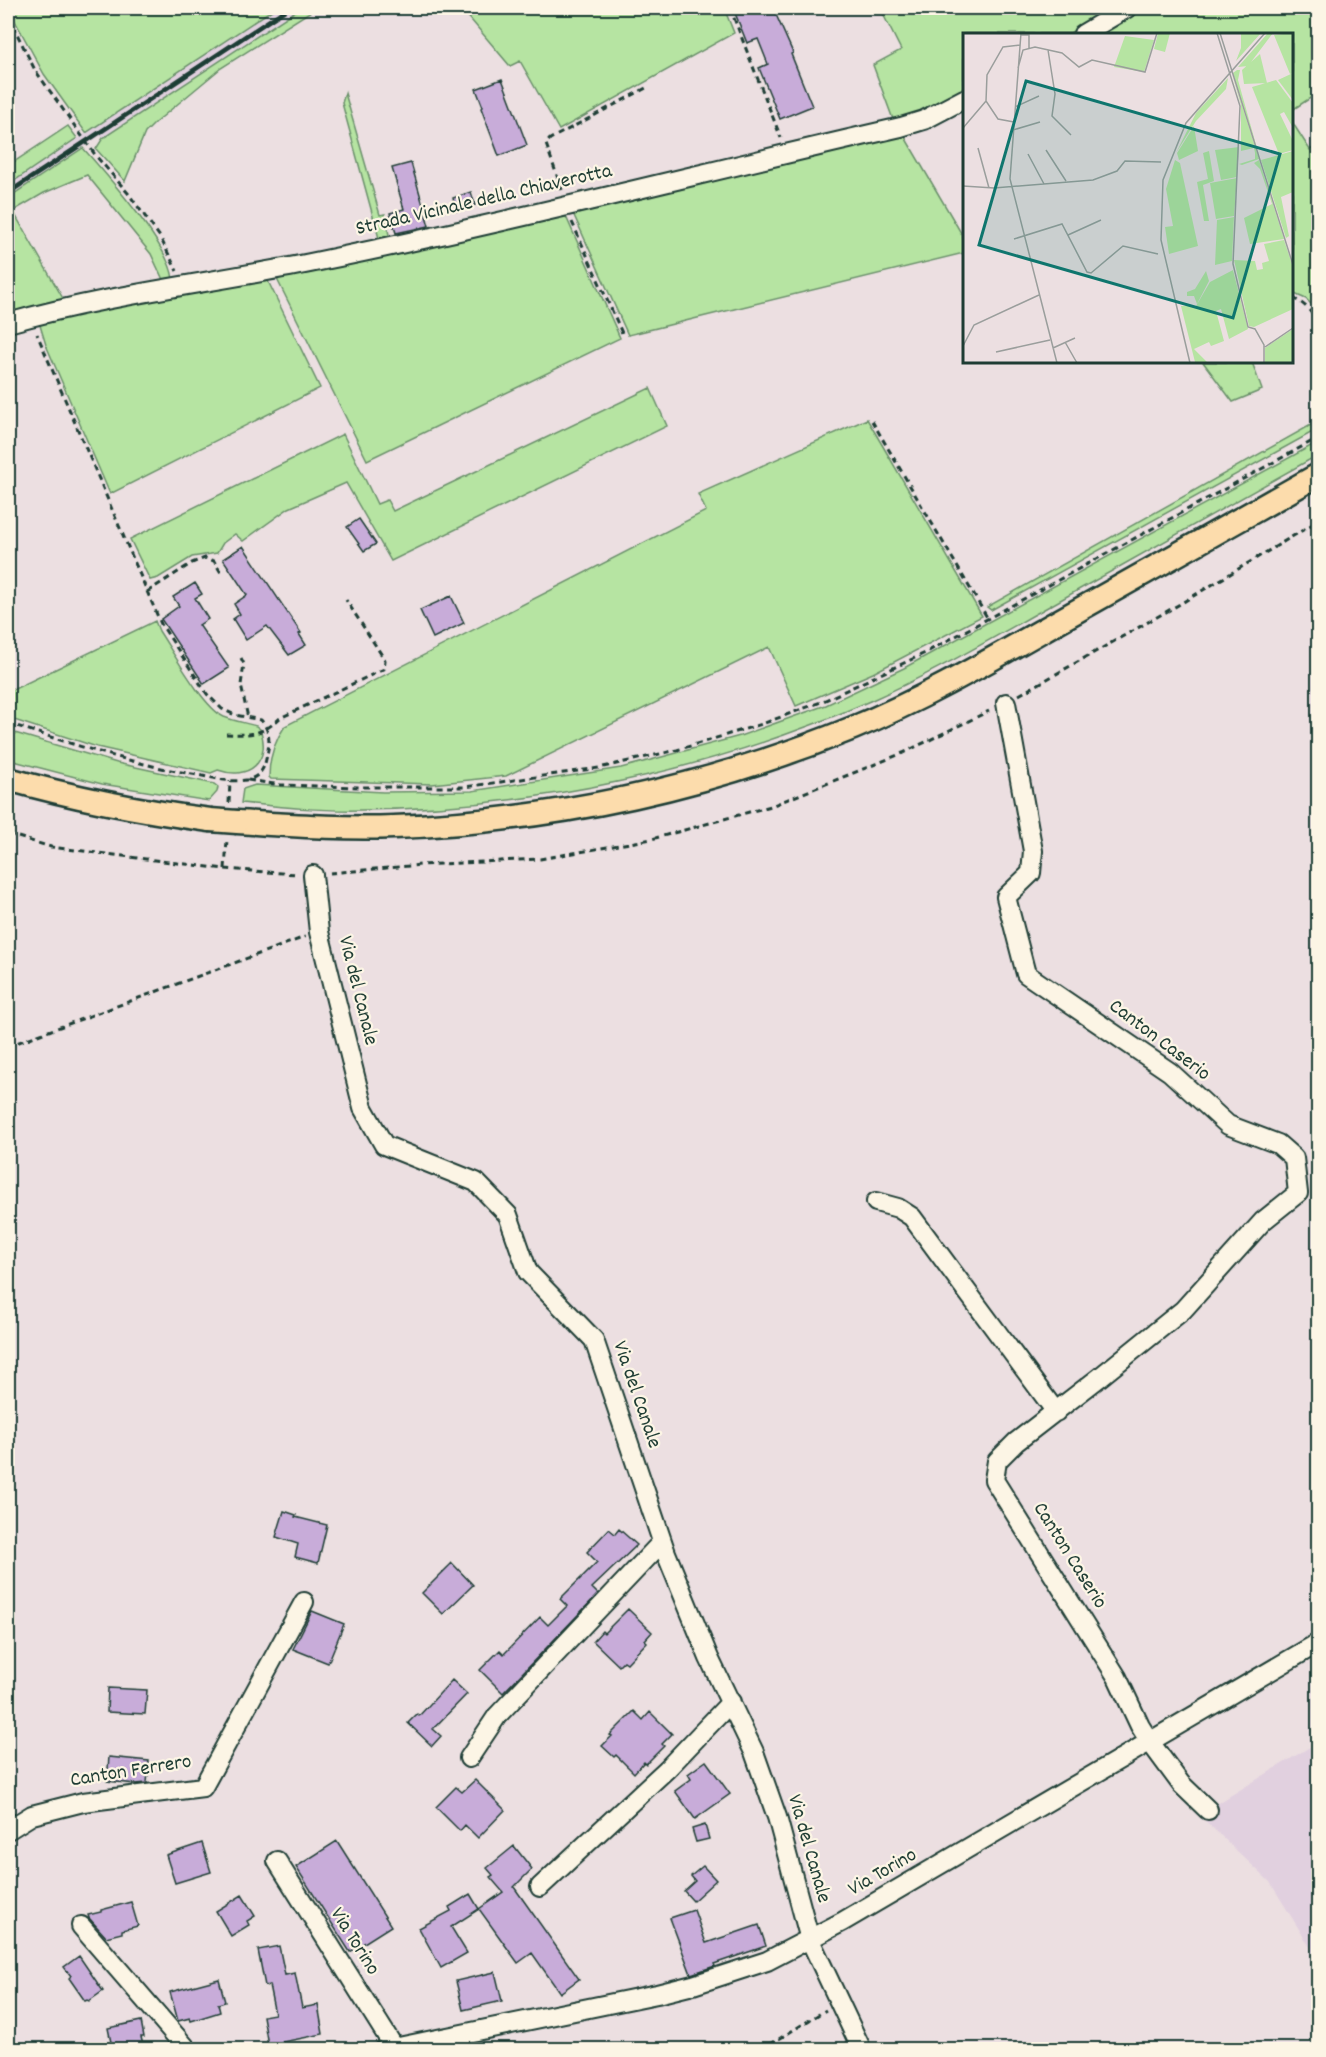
<svg xmlns="http://www.w3.org/2000/svg" width="1326" height="2057" viewBox="0 0 1326 2057" font-family="Dekko,sans-serif">
<style>
.built{fill:#e1d0df}
.green{fill:#b6e4a2;stroke:#6a906b;stroke-width:1.5}
.building{fill:#c8acd9;stroke:#1f3d34;stroke-width:1.5}
.lines{fill:none;stroke-linecap:round;stroke-linejoin:round}
.minor-casing{stroke:#1f3d34;stroke-width:22}
.major-casing{stroke:#1f3d34;stroke-width:27}
.path{stroke:#1f3d34;stroke-width:3;stroke-dasharray:6 4.5;stroke-linecap:butt}
.minor{stroke:#fcf5e5;stroke-width:18}
.major{stroke:#fcdcac;stroke-width:22}
.rail{stroke:#1f3d34;stroke-width:4.5}
.major-bridge-casing{stroke:#1f3d34;stroke-width:27;stroke-linecap:butt}
.major-bridge{stroke:#fcdcac;stroke-width:22}
.labels{text-anchor:middle;dominant-baseline:central;stroke-width:4.5;stroke-linejoin:round;paint-order:stroke}
.street-label{font-size:21px;fill:#1f3d34;stroke:#fcf5e5}
.inset-road{fill:none;stroke:#9a9e9c;stroke-width:1.5}
.view{fill:#0f766e;fill-opacity:0.15;stroke:#0f766e;stroke-width:3}
.inset-edge{fill:none;stroke:#1f3d34;stroke-width:3}
</style>
<rect width="100%" height="100%" fill="#ecdfe1"/>
<filter id="ink" filterUnits="userSpaceOnUse"><feTurbulence type="fractalNoise" baseFrequency=".0167" numOctaves="2"/><feDisplacementMap in="SourceGraphic" scale="12" xChannelSelector="R" yChannelSelector="G"/><feConvolveMatrix kernelMatrix="1 2 1 2 8 2 1 2 1" color-interpolation-filters="sRGB"/></filter>
<g filter="url(#ink)">
<path class="built" d="M 275,8 L 300,8 L 103,138 L 100,136 L 8,198 L 8,185 Z
M 1318,1742 L 1318,1960 L 1270,1882 L 1199,1815 Z"/>
<path class="green" d="M 8,8 L 275,8 L 86,133 L 44,74 Z
M 300,8 L 316,8 L 221,68 L 156,122 L 145,133 L 125,181 L 96,149 L 103,138 Z
M 461,8 L 724,8 L 734,33 L 559,130 L 520,61 L 510,66 Z
M 880,8 L 1113,8 L 1068,34 L 964,34 L 964,92 L 938,106 L 894,122 L 873,65 L 901,50 Z
M 1137,8 L 1318,8 L 1318,93 L 1292,110 L 1292,34 L 1093,34 Z
M 345,93 L 380,215 L 385,214 L 389,235 L 380,242 L 342,103 Z
M 1292,122 L 1310,150 L 1318,145 L 1318,311 L 1306,299 L 1292,293 Z
M 68,126 L 77,138 L 8,185 L 8,166 Z
M 902,132 L 964,238 L 964,253 L 628,335 L 572,211 Z
M 83,148 C 106,174 171,247 173,280 L 166,286 L 151,254 L 87,175 L 44,193 L 13,211 L 65,302 L 8,317 L 8,198 Z
M 564,212 L 620,338 L 367,460 L 275,275 Z
M 266,277 L 320,388 L 110,494 L 46,345 L 39,322 Z
M 1203,362 L 1252,362 L 1262,390 L 1233,402 Z
M 650,388 L 667,426 L 391,561 L 346,483 L 289,508 L 243,541 L 235,534 L 223,543 L 217,553 L 192,557 L 158,578 L 150,580 L 130,539 L 343,434 L 377,504 L 387,500 L 393,511 Z
M 867,419 L 982,616 L 873,673 L 796,706 L 769,647 L 506,776 L 432,784 L 271,779 L 269,777 C 269,758 274,742 285,726 L 706,511 L 698,494 Z
M 1318,421 L 1318,429 L 991,610 L 987,607 Z
M 1318,442 L 1318,455 C 1231,504 1143,553 1055,603 C 994,637 934,673 870,701 C 710,771 537,808 362,810 C 322,811 281,807 241,803 L 243,789 L 255,785 L 383,792 L 472,791 L 621,768 L 740,736 L 826,705 L 904,668 Z
M 155,621 L 159,631 C 173,652 203,707 224,717 C 234,721 246,723 256,726 L 260,729 C 272,761 249,781 218,770 L 211,773 L 97,747 L 8,718 L 8,692 Z
M 8,731 L 117,763 L 214,784 L 218,787 L 217,792 L 209,801 L 102,784 L 10,760 L 8,760 Z"/>
<path class="building" d="M 733,8 L 773,8 L 793,53 L 791,54 L 812,106 L 780,119 L 759,68 L 768,64 L 758,39 L 747,43 Z
M 502,79 L 527,145 L 499,156 L 481,108 L 483,107 L 476,89 Z
M 411,163 L 429,226 L 396,233 L 390,213 L 404,209 L 392,168 Z
M 471,192 L 475,205 L 456,211 L 453,198 Z
M 359,519 L 376,544 L 364,551 L 347,527 Z
M 243,546 L 301,633 L 299,634 L 306,645 L 289,655 L 267,626 L 246,640 L 233,619 L 240,614 L 234,604 L 247,595 L 223,559 Z
M 195,583 L 202,594 L 195,598 L 208,619 L 199,625 L 229,668 L 204,684 L 161,619 L 179,606 L 173,597 Z
M 451,596 L 464,623 L 433,638 L 420,610 Z
M 284,1511 L 296,1515 L 295,1517 L 327,1525 L 318,1563 L 295,1557 L 298,1544 L 276,1537 Z
M 609,1529 L 615,1534 L 619,1529 L 637,1545 L 592,1588 L 598,1594 L 503,1693 L 480,1670 L 500,1650 L 504,1654 L 540,1617 L 548,1625 L 567,1606 L 560,1599 L 597,1562 L 587,1552 Z
M 452,1563 L 473,1585 L 443,1614 L 422,1593 Z
M 628,1609 L 652,1632 L 645,1640 L 647,1642 L 627,1663 L 624,1661 L 619,1666 L 593,1641 L 602,1631 L 604,1633 Z
M 312,1611 L 344,1624 L 328,1663 L 293,1649 Z
M 452,1680 L 467,1694 L 433,1729 L 441,1736 L 432,1746 L 408,1723 L 417,1714 L 419,1716 Z
M 108,1688 L 147,1690 L 145,1714 L 107,1712 Z
M 634,1711 L 643,1720 L 650,1712 L 672,1734 L 662,1744 L 664,1746 L 646,1764 L 644,1762 L 634,1773 L 616,1755 L 614,1757 L 602,1746 L 612,1736 L 610,1735 Z
M 109,1757 L 149,1761 L 147,1783 L 136,1784 L 107,1781 Z
M 706,1761 L 730,1794 L 695,1819 L 675,1791 L 691,1779 L 688,1774 Z
M 475,1780 L 505,1810 L 478,1838 L 465,1825 L 460,1831 L 436,1807 L 456,1787 L 462,1792 Z
M 705,1825 L 709,1839 L 696,1842 L 692,1829 Z
M 337,1841 L 391,1926 L 350,1952 L 296,1867 Z
M 202,1843 L 211,1872 L 175,1883 L 166,1855 Z
M 514,1846 L 532,1869 L 514,1887 L 579,1979 L 560,1993 L 532,1953 L 518,1963 L 479,1909 L 503,1892 L 490,1877 L 493,1875 L 487,1868 Z
M 703,1866 L 716,1880 L 693,1901 L 684,1891 L 695,1881 L 691,1876 Z
M 470,1894 L 479,1909 L 451,1927 L 467,1953 L 441,1968 L 419,1928 L 451,1911 L 449,1907 Z
M 242,1895 L 255,1916 L 247,1921 L 249,1925 L 231,1936 L 216,1911 Z
M 131,1902 L 138,1926 L 122,1930 L 122,1933 L 106,1937 L 89,1918 L 88,1915 L 101,1912 L 101,1910 Z
M 694,1910 L 706,1943 L 759,1925 L 766,1946 L 714,1964 L 715,1966 L 691,1974 L 670,1918 Z
M 279,1946 L 285,1975 L 295,1973 L 302,2008 L 318,2005 L 323,2034 L 268,2045 L 263,2016 L 275,2014 L 269,1985 L 265,1986 L 258,1950 Z
M 79,1956 L 103,1991 L 89,2001 L 87,2000 L 85,2001 L 69,1978 L 71,1976 L 64,1967 Z
M 495,1972 L 502,2001 L 463,2010 L 456,1981 Z
M 219,1979 L 225,2002 L 218,2004 L 220,2012 L 191,2021 L 190,2018 L 178,2021 L 170,1992 Z
M 141,2021 L 144,2037 L 141,2037 L 144,2049 L 116,2049 L 116,2047 L 112,2047 L 108,2028 Z"/>
<g class="lines">
<g class="minor-casing">
<path id="minor" d="M 1083,34 L 1127,8
M 8,323 C 107,295 209,283 310,263 C 508,223 704,172 901,127 L 924,120 L 964,99
M 1006,703 L 1033,851 L 1031,873 L 1006,897 L 1026,974 L 1170,1072 L 1228,1125 L 1278,1144 L 1294,1158 L 1298,1193 L 1263,1221 L 1183,1310 L 1100,1377 L 1016,1442 L 997,1461 L 994,1480 L 1117,1677 L 1140,1726 L 1150,1742 L 1181,1784 L 1208,1810
M 313,875 L 319,932 L 363,1108 L 384,1145 L 476,1182 L 508,1215 L 528,1272 L 594,1340 L 666,1553 L 709,1658 L 754,1752 L 777,1817 L 810,1940 L 862,2050
M 876,1202 L 898,1208 L 912,1217 L 1056,1412
M 469,1758 L 497,1716 L 662,1542
M 8,1830 L 32,1815 L 83,1802 L 203,1787 L 304,1602
M 277,1861 L 394,2047
M 540,1887 L 667,1769 L 731,1702
M 81,1926 L 188,2050
M 384,2050 L 657,1994 L 693,1985 L 767,1961 L 842,1922 L 1318,1643"/>
</g>
<g class="major-casing">
<path id="major" d="M 8,779 C 75,798 142,811 210,820
M 237,822 C 289,825 341,829 394,827 C 552,821 706,788 853,728 C 924,699 992,659 1059,621 C 1146,572 1232,524 1318,475"/>
</g>
<path class="path" d="M 730,8 L 781,138
M 8,16 L 35,70 L 96,156 L 128,193 L 160,237 L 177,271
M 562,190 L 546,144 L 550,139 L 646,88
M 572,222 L 622,333
M 1292,298 C 1305,303 1312,312 1318,324
M 872,421 L 988,619
M 147,592 L 192,563 L 205,558 L 214,561 L 223,576
M 241,658 L 244,664 L 241,685 L 248,718
M 1019,695 L 1180,604 L 1318,521
M 8,723 C 68,743 129,763 192,774 C 210,777 229,783 246,780 C 258,778 264,770 266,759 C 270,744 271,732 261,720 L 235,715 L 222,709 L 207,694 L 161,624 L 37,334
M 226,734 C 251,735 262,735 280,718 L 384,669 L 385,660 L 346,600
M 248,780 L 281,785 L 359,787 L 465,787 L 599,768 L 677,750 L 762,724 L 821,702 L 923,654 L 1318,438
M 229,803 L 230,781
M 8,834 L 51,847 L 225,869 L 296,874
M 225,869 L 227,840
M 330,873 L 421,865 L 540,859 L 652,839 L 771,806 L 903,753 L 989,711
M 8,1046 L 305,937
M 761,2050 L 826,2010"/>
<use href="#minor" class="minor"/>
<use href="#major" class="major"/>
<path class="rail" d="M 8,193 L 288,8"/>
<g class="major-bridge-casing">
<path id="major-bridge" d="M 210,820 L 237,822"/>
</g>
<use href="#major-bridge" class="major-bridge"/>
</g>
</g>
<g class="labels">
<g class="street-label">
<text transform="translate(484 201) rotate(-13)">Strada Vicinale della Chiaverotta</text>
<text transform="translate(357 991) rotate(76)">Via del Canale</text>
<text transform="translate(1159 1041) rotate(37)">Canton Caserio</text>
<text transform="translate(636 1395) rotate(71)">Via del Canale</text>
<text transform="translate(1069 1556) rotate(58)">Canton Caserio</text>
<text transform="translate(131 1772) rotate(-9)">Canton Ferrero</text>
<text transform="translate(808 1849) rotate(74)">Via del Canale</text>
<text transform="translate(883 1873) rotate(-30)">Via Torino</text>
<text transform="translate(354 1942) rotate(58)">Via Torino</text>
</g>
</g>
<g transform="translate(963 33)">
<rect width="330" height="330" fill="#ecdfe1"/>
<path d="M 195,0 L 207,0 L 202,19 L 191,16 ZM 278,0 L 298,0 L 273,28 L 278,15 ZM 305,0 L 310,0 L 285,33 L 275,34 ZM 330,0 L 330,67 L 315,47 L 330,40 L 327,41 L 311,2 ZM 162,3 L 191,7 L 181,39 L 151,34 ZM 297,21 L 304,50 L 281,51 L 279,37 ZM 274,37 L 277,37 L 275,47 L 297,126 L 270,40 ZM 269,41 L 296,126 L 279,132 L 276,131 L 292,126 L 292,120 L 291,115 L 278,118 L 278,72 ZM 265,45 L 263,56 L 233,88 L 213,120 L 233,80 ZM 313,47 L 330,70 L 330,95 L 321,79 L 317,81 L 330,108 L 330,117 L 316,121 L 289,54 ZM 231,93 L 235,118 L 216,127 L 214,120 ZM 276,114 L 274,144 L 258,147 L 252,117 ZM 246,118 L 251,148 L 240,152 L 246,188 L 241,188 L 234,149 L 245,146 L 240,120 ZM 330,118 L 330,159 L 318,164 L 326,203 L 323,205 L 298,127 ZM 212,127 L 217,130 L 235,213 L 206,221 L 202,194 L 210,193 L 203,156 ZM 296,127 L 321,206 L 287,211 L 281,185 L 309,171 L 297,136 L 291,130 ZM 274,145 L 271,183 L 253,186 L 247,150 ZM 271,184 L 269,228 L 252,232 L 254,187 ZM 321,207 L 330,234 L 330,276 L 291,294 L 286,293 L 271,227 L 292,228 L 294,237 L 300,236 L 299,230 L 306,228 L 301,211 ZM 270,237 L 285,296 L 266,306 L 258,276 L 253,278 L 261,308 L 248,313 L 246,309 L 231,316 L 245,330 L 232,329 L 218,273 L 233,273 L 247,249 ZM 243,238 L 246,248 L 234,271 L 231,263 L 224,263 L 224,259 L 232,256 ZM 330,296 L 330,330 L 302,330 L 302,315 Z" fill="#b6e4a2"/>
<path class="inset-road" d="M 58,0 L 47,146 L 94,330M 254,0 L 277,73 L 270,231 L 285,294 L 292,296 L 301,312 L 301,330M 257,0 L 330,232M 58,2 L 66,2 L 66,16M 85,17 L 92,61 L 89,83 L 108,102M 55,35 L 60,17 L 72,14 L 99,20 L 116,34 L 129,27 L 182,39 L 194,0M 52,74 L 76,63M 51,89 L 35,86 L 23,68 L 24,42 L 40,14 L 57,12M 0,95 L 23,68M 50,97 L 77,89M 15,115 L 26,155M 83,117 L 103,148M 65,121 L 81,151M 0,153 L 31,155 L 130,147 L 154,138 L 162,128 L 198,129M 105,202 L 138,187M 51,206 L 99,191 L 124,239 L 128,240 L 160,213 L 195,221M 102,309 L 114,330M 0,313 L 11,292 L 76,262M 302,314 L 330,295M 90,315 L 112,305M 33,319 L 87,307M 227,330 L 198,207 L 200,147 L 223,90 L 302,0"/>
<path class="view" d="M 63,48 L 317,121 L 270,285 L 16,212 Z"/>
<rect width="330" height="330" class="inset-edge"/>
</g>
<rect width="1326" height="2057" fill="none" stroke="#fcf5e5" stroke-width="30"/>
<rect x="15" y="15" width="1296" height="2027" fill="none" stroke="#1f3d34" stroke-width="2" filter="url(#ink)"/>
</svg>
